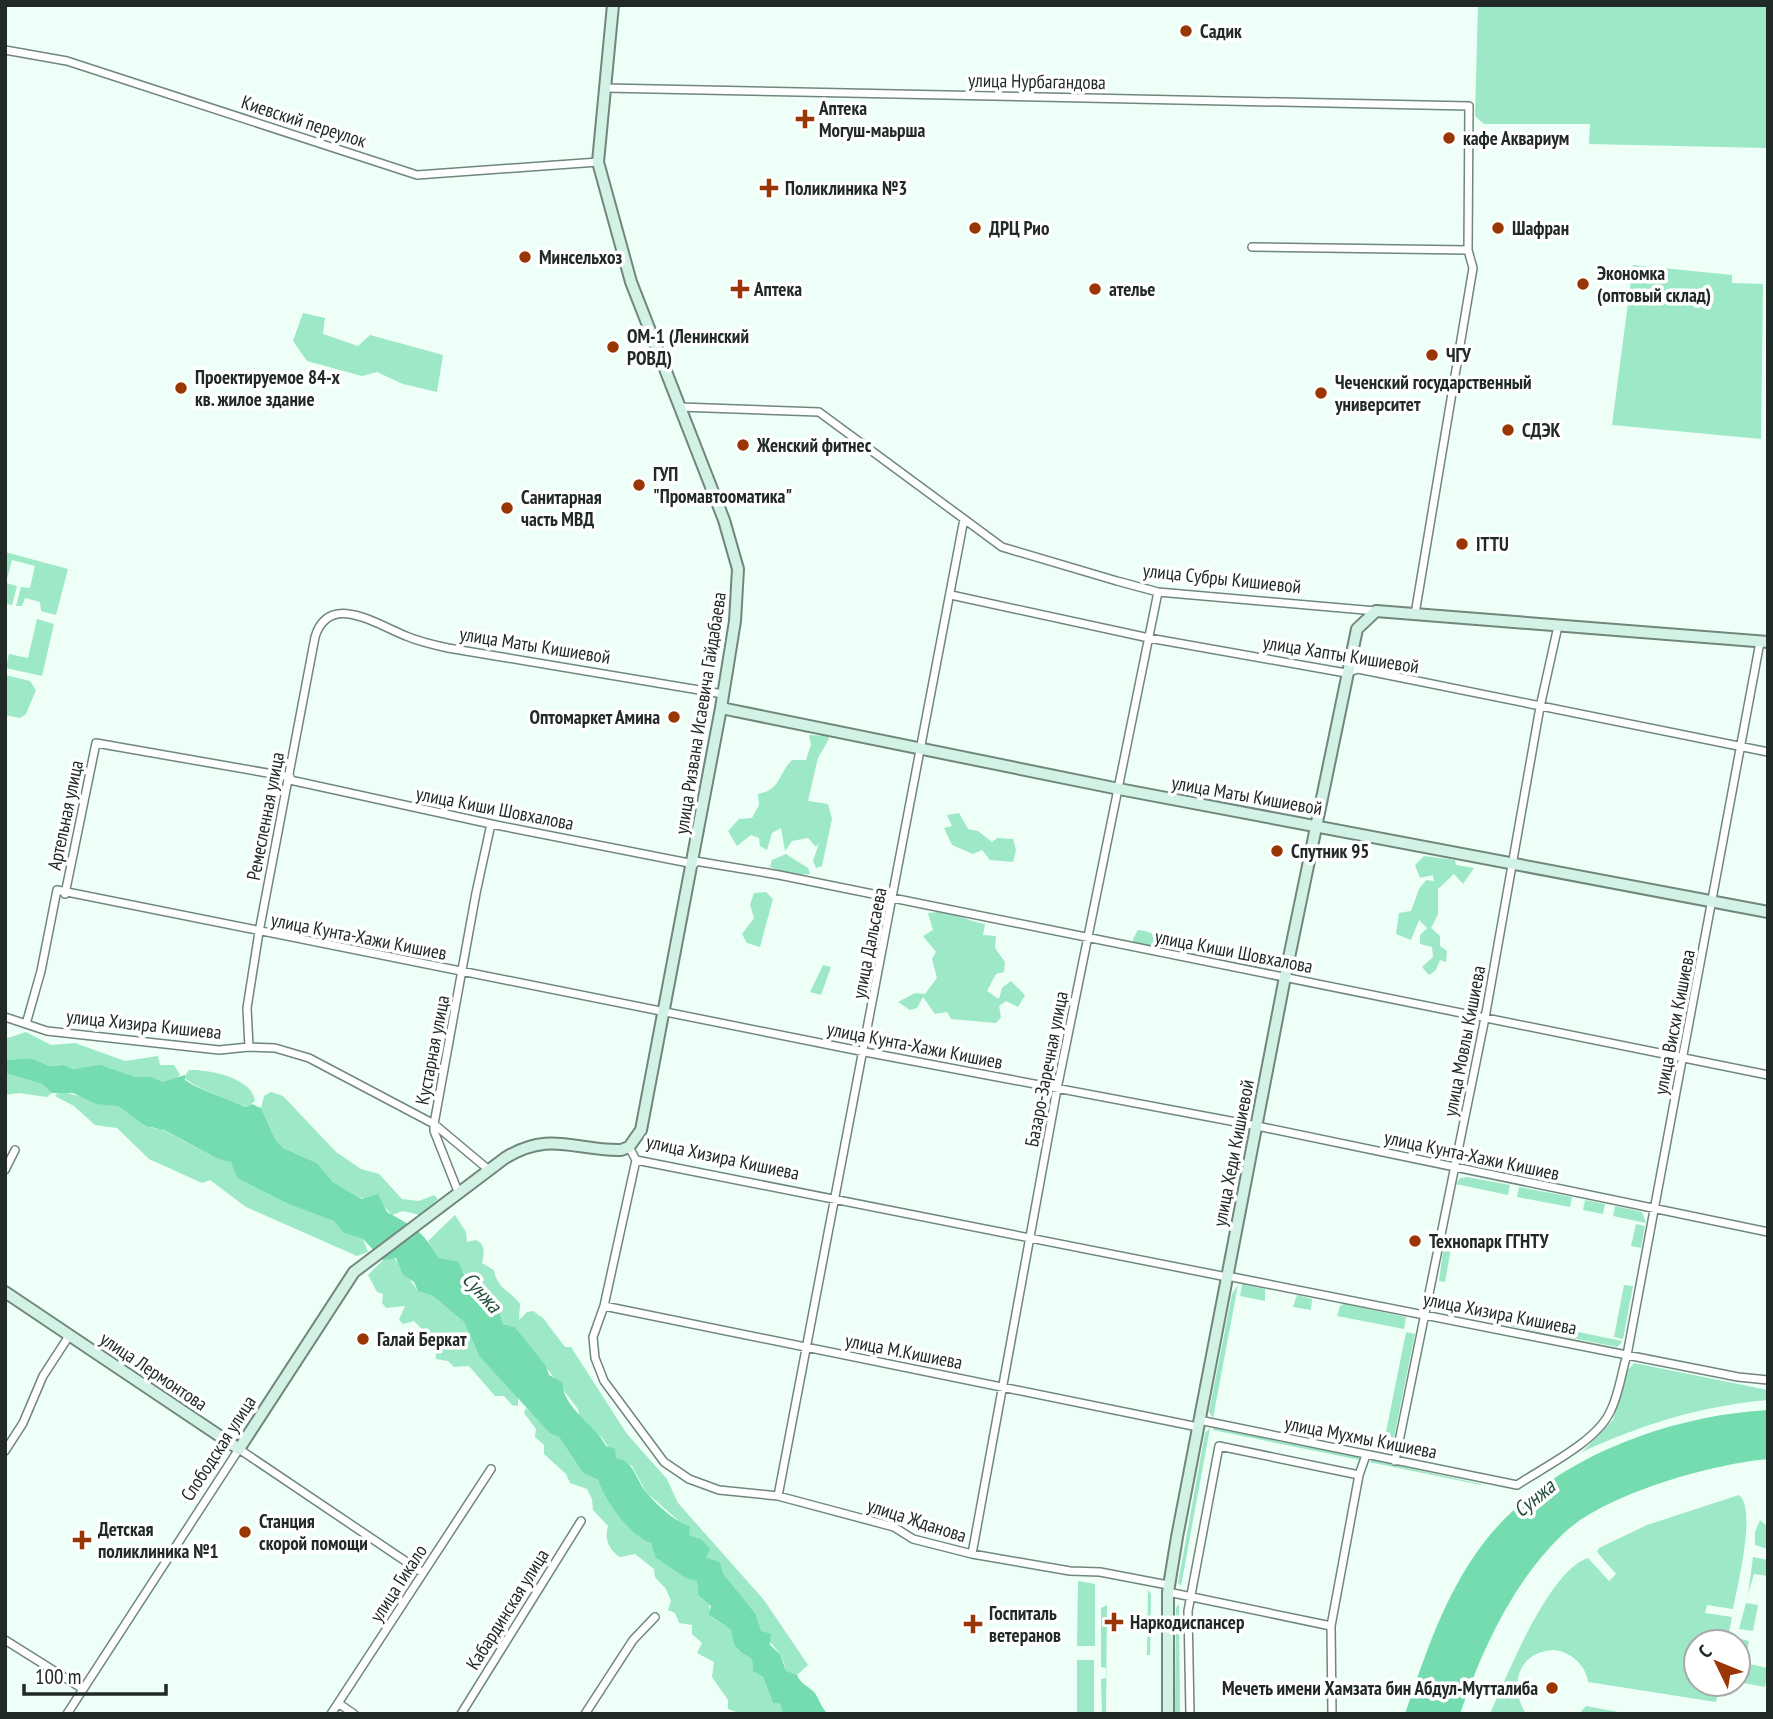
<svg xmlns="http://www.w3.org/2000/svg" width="1773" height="1719" viewBox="0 0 1773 1719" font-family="'PT Sans Narrow',sans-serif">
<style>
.green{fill:#9de8c6}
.water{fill:#75dcb0}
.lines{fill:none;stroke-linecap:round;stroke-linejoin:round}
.street-casing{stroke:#71867c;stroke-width:10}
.secondary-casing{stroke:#71867c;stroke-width:14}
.street{stroke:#fff;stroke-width:7}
.secondary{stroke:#d1f2e4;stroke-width:10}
.poi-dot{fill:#9a3504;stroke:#fff;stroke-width:2.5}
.labels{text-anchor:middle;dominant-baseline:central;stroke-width:7;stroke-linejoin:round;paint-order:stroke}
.poi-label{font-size:19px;font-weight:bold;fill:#212a26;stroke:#fff;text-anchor:start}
.street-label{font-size:19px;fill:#212a26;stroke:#fff}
.water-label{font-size:21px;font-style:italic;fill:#234e3c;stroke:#fff}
</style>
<rect width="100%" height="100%" fill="#edfff6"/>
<path class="green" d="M 1478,5 L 1768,5 L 1768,148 L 1589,144 L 1590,124 L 1484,124 L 1475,116 Z
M 1633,265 L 1732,275 L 1732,283 L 1763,284 L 1761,439 L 1612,425 Z
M 303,313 L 325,318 L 323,334 L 358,346 L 370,335 L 443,355 L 437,392 L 403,384 L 377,372 L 362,376 L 307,361 L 293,341 Z
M 5,552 L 68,569 L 56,615 L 41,611 L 40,602 L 25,598 L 22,606 L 16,606 L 21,587 L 30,588 L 35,566 L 12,560 L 6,583 L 17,586 L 12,605 L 5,603 Z
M 37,619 L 54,624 L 42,676 L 6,668 L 9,654 L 28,658 Z
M 5,675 L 30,681 L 36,690 L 26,714 L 20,718 L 5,715 Z
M 809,735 L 828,736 L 829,739 L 818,758 L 808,801 L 828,804 L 832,819 L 822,866 L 816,868 L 813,861 L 819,843 L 816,847 L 808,838 L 792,841 L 785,851 L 781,828 L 772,833 L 767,850 L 760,846 L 759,838 L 751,835 L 737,846 L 728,831 L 739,819 L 752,818 L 759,805 L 758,794 C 781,790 778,774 792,760 L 806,760 L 811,745 Z
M 959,813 L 968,829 L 978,831 L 992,842 L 997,838 L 1013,839 L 1016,850 L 1013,862 L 990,860 L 982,850 L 973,854 L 952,845 L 944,828 L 952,826 L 947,815 Z
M 786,854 L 808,868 L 810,874 L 790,875 L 770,867 L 772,860 Z
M 1424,856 L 1455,860 L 1456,865 L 1474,868 L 1463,884 L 1454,874 L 1438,889 L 1438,914 L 1431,928 L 1440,936 L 1440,946 L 1447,951 L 1446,962 L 1440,960 L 1436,970 L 1429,975 L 1422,967 L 1433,957 L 1432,947 L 1420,944 L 1420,935 L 1427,928 L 1419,920 L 1411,940 L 1396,934 L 1399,913 L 1411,911 L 1419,889 L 1426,880 L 1434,881 L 1433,875 L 1420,878 L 1415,865 Z
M 766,892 L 773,899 L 760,947 L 747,943 L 742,934 L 754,918 L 750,905 L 754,893 Z
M 938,912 C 955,913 968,921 985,924 L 983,935 L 996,936 L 995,948 L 1005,962 L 1004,972 L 996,974 L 987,991 L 999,999 L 1002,988 L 1011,981 L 1025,995 L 1018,1007 L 1006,1001 L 999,1006 L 1001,1017 L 996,1023 L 951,1019 L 947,1012 L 935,1014 L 923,997 L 917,1008 L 910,1010 L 898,1002 L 915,993 L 925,994 L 937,978 L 932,959 L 936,952 L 923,936 L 933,930 L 928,913 Z
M 1138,930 C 1150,931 1155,935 1166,940 C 1175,944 1185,939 1199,946 L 1196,958 L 1133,946 L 1133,939 Z
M 823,965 L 831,967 L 821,995 L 810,992 Z
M 26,1032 L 51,1045 L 75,1043 L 125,1061 L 158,1056 L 160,1065 L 174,1065 L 180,1075 L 173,1081 L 163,1082 L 152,1077 L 136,1077 L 104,1066 L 73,1069 L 64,1065 L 49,1066 L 31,1058 L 5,1060 L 5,1039 Z
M 189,1070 C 208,1069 253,1078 255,1101 L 247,1107 C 233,1101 192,1087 184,1077 Z
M 5,1073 L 42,1084 L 52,1093 L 47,1097 L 19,1093 L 5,1095 Z
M 59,1091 L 118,1106 L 152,1128 L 161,1129 L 216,1158 L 228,1160 L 233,1164 L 237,1178 L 286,1203 L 329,1218 L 340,1225 L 344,1233 L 363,1239 L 368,1252 L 357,1256 L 246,1207 L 210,1180 L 202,1183 L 149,1159 L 117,1128 L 95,1125 L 74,1106 L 55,1096 Z
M 271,1092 L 283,1096 L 336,1152 L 361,1169 L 379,1174 L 402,1199 L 419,1201 L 434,1195 L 438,1199 L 420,1215 L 403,1211 L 392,1215 L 382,1204 L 359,1197 L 333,1182 L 317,1163 L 283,1148 L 275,1139 L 261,1108 L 264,1096 Z
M 1467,1177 L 1510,1185 L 1508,1195 L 1456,1184 L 1460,1178 Z
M 1519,1187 L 1572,1197 L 1570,1207 L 1517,1197 Z
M 1585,1200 L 1605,1204 L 1603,1214 L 1583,1210 Z
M 1615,1206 L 1642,1212 L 1646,1223 L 1613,1216 Z
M 455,1215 L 466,1232 L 467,1242 L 476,1240 C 486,1245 484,1254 482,1263 L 494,1270 C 497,1289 510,1290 520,1304 L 519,1320 L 527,1312 L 533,1311 L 543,1318 L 565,1347 L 571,1347 L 627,1434 L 667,1479 L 678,1503 L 764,1600 L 808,1665 L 797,1675 L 786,1672 C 785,1666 783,1659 780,1654 C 771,1641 755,1631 755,1613 L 723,1573 L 720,1562 L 706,1557 L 701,1539 L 688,1535 L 690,1526 L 681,1523 L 646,1492 L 632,1466 L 616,1458 L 602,1438 L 580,1418 L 578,1409 L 515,1327 L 503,1324 L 498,1307 L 488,1301 L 460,1268 L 439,1258 L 428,1241 Z
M 1636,1224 L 1645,1226 L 1641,1248 L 1631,1246 Z
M 1452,1243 L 1445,1282 L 1439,1281 L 1444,1244 Z
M 393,1256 L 418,1291 L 433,1296 L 464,1322 L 479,1356 L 518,1397 L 518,1406 L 512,1405 L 504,1396 L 495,1396 L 469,1366 L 454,1367 L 448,1361 L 436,1359 L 435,1343 L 414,1321 L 403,1324 L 399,1320 L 405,1306 L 386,1308 L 382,1303 L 383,1294 L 377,1292 L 368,1275 L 386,1257 Z
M 1242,1284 L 1265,1289 L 1265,1301 L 1240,1296 Z
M 1238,1285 L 1213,1418 L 1209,1412 L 1232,1294 Z
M 1624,1285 L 1633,1286 L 1623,1339 L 1614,1337 Z
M 1297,1295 L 1312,1299 L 1311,1310 L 1293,1307 Z
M 1344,1304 L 1406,1317 L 1404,1329 L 1337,1316 L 1340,1306 Z
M 1512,1319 L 1542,1325 L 1541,1332 L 1510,1326 Z
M 1568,1330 L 1622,1341 L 1622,1342 L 1617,1347 L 1567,1337 Z
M 1406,1332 L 1415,1334 L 1393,1442 L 1388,1450 L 1382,1452 Z
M 1634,1363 L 1768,1390 L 1768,1400 C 1701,1406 1643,1424 1582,1452 L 1613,1420 L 1628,1370 Z
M 526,1408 L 559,1437 L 583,1473 L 598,1480 C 605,1501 621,1520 639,1536 C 643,1539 650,1541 652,1545 C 656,1551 653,1556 659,1560 C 672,1567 684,1575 697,1581 L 698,1595 L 709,1604 L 711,1617 L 731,1630 L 737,1650 L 752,1659 L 753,1668 L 763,1677 L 773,1703 L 780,1704 L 783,1714 L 741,1714 L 728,1709 L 728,1700 L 712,1677 L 714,1662 L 697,1653 L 702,1643 L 692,1634 L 692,1625 L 679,1623 L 675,1613 L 668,1610 L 671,1601 L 666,1589 L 655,1577 L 654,1569 L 635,1554 L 620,1557 C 609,1550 604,1539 608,1526 L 593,1510 L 592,1499 L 587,1489 L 570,1483 L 566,1474 L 544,1454 L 544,1445 L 535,1437 L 536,1429 L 524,1413 Z
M 1210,1428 L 1181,1586 L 1178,1583 L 1205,1433 Z
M 1213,1428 L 1358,1457 L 1360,1460 L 1213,1430 Z
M 1372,1460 L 1481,1484 L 1481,1485 L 1369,1462 Z
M 1739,1495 C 1757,1508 1737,1588 1733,1609 L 1707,1605 L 1705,1613 L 1732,1617 L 1727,1642 L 1696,1642 L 1696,1684 L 1720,1684 L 1716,1702 L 1588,1682 C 1586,1665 1570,1651 1553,1650 C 1517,1652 1509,1687 1526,1714 L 1490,1714 C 1507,1676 1548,1571 1588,1558 L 1609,1581 L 1616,1574 L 1597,1552 L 1599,1548 L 1647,1525 Z
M 1760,1520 L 1768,1527 L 1768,1549 L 1755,1545 L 1755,1532 Z
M 1753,1557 L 1768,1560 L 1768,1576 L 1754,1574 L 1748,1595 Z
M 1078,1581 L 1095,1584 L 1095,1646 L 1077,1646 Z
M 1148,1590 L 1151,1594 L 1150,1655 L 1147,1655 Z
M 1179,1603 L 1180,1714 L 1175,1714 L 1176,1608 Z
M 1746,1603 L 1758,1605 L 1753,1631 L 1739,1629 Z
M 1107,1605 L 1106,1714 L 1102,1714 L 1101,1679 L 1106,1678 L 1106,1668 L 1101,1667 L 1101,1608 Z
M 1737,1638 L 1749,1641 L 1745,1663 L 1768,1668 L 1765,1687 L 1738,1682 Z
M 1077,1660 L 1094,1660 L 1094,1714 L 1077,1714 Z
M 1586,1706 L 1629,1714 L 1579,1714 Z"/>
<path class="water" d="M 31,1058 L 49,1066 L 64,1065 L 73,1069 L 101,1065 L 136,1077 L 152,1077 L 163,1082 L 185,1075 L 185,1080 C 197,1089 231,1100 246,1107 L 252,1104 L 261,1108 L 275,1139 L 283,1148 L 317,1163 L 333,1182 L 362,1199 L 378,1194 L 387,1212 C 415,1228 420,1228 439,1258 L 459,1262 C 461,1276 485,1300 498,1307 L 503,1324 L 515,1327 L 546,1366 L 549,1375 L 562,1382 C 564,1410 595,1424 606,1446 L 615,1449 L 616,1458 C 636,1462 635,1480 647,1493 C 657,1505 675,1522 690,1526 L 689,1535 L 701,1539 L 710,1549 L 706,1557 L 720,1562 L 723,1573 L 755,1613 L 761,1631 L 771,1634 L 770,1645 L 780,1654 L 786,1671 L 797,1675 C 801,1685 809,1686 815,1693 C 820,1701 821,1707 828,1714 L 783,1714 L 780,1704 L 773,1703 L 763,1677 L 753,1671 L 752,1659 C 734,1648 735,1650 731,1630 L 709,1615 L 711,1606 L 698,1595 L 697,1581 L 686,1578 L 656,1558 L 651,1543 C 631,1537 604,1500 598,1480 L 583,1473 L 559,1437 L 550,1433 L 479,1356 L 464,1322 L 433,1296 L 418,1291 L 414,1282 L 403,1275 L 396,1258 L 383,1260 L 363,1239 L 344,1233 L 334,1221 L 286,1203 L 237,1178 L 231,1162 L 216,1158 L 164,1130 L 146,1126 L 118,1106 L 96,1104 L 73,1093 L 52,1093 L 42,1084 L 5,1073 L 5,1060 Z
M 1768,1410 L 1768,1459 C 1712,1464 1604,1494 1563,1534 C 1513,1582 1482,1649 1460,1714 L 1405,1714 C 1425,1655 1444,1596 1482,1545 C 1546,1460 1665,1416 1768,1410 Z"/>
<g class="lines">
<g class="street-casing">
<path id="street" d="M 5,50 L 67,61 L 417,175 L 598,162
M 605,88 L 1469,106 L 1468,250 L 1473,268 L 1415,614
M 1252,247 L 1468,250
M 680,407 L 819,412 L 1002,547 L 1117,581 L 1158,592 L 1376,611
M 951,595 L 1149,638 L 1346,673 L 1358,669 L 1768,752
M 290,780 L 491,824 L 694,864
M 695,861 L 779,875 L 1768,1075
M 65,894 L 96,743 L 290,777
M 5,1017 L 47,1031 L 219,1050 L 249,1047 L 275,1048 L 309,1058 L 434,1124 L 489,1170
M 26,1024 L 41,971 L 57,890 L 865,1052 L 1257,1126 L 1768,1232
M 249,1047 L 247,1008 L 259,932 L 315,637 C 329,591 378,625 406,636 C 420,642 434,645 448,648 L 723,694
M 629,1147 L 636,1160 L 1227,1277
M 636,1160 L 604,1306 L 593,1337 L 595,1358 L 604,1381 L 664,1462 L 689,1479 L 719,1490 L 778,1496 L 894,1527 L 913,1539 L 972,1554 L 1070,1571 L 1100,1572 L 1168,1585
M 5,1170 L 15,1150
M 459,1194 L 434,1131 L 434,1124 L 476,893 L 491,824
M 1227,1276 L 1738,1377 L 1768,1380
M 604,1306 L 1198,1427
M 1199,1420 L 1517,1485 C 1544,1467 1596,1442 1610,1412 C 1619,1395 1621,1374 1627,1355 L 1760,642
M 5,1451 L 23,1423 L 43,1376 L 69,1336
M 1395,1461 L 1485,1018 L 1540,707 L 1558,626
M 1359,1475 L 1366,1455
M 778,1496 L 964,519
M 972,1554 L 1057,1089 L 1158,592
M 1168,1592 L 1331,1626
M 5,1640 L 83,1689
M 338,1703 L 354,1714
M 67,1714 L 239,1449 L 423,1573
M 331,1714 L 491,1469
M 461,1714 L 581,1521
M 585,1714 L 633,1640 L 655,1617
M 1190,1714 L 1188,1611 L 1219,1446 L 1359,1475 L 1331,1626 L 1332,1714"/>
</g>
<g class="secondary-casing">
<path id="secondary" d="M 721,708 L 1119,789 L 1768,912
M 5,1292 L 239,1449 L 354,1272 L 505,1158 C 550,1130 575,1151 621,1150 L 629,1147 L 641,1130 L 721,708 L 735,621 L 738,569 L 724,520 L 631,282 L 598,162 L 613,5
M 1168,1714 L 1168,1592 L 1177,1537 L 1285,977 L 1357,629 L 1376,611 L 1768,642"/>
</g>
<use href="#street" class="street"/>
<use href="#secondary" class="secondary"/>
</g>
<g class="poi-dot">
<circle cx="1186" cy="31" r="7"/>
<path d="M801.5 108.5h7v7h7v7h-7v7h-7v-7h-7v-7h7z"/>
<circle cx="1449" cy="138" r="7"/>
<path d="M765.5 177.5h7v7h7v7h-7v7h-7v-7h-7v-7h7z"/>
<circle cx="975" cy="228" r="7"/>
<circle cx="1498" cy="228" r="7"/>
<circle cx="525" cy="257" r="7"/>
<circle cx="1583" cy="284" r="7"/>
<path d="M736.5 278.5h7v7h7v7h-7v7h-7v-7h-7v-7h7z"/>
<circle cx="1095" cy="289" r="7"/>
<circle cx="613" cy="347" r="7"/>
<circle cx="1432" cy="355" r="7"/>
<circle cx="181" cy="388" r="7"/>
<circle cx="1321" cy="393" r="7"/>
<circle cx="1508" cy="430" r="7"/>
<circle cx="743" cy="445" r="7"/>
<circle cx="639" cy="485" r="7"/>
<circle cx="507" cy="508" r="7"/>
<circle cx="1462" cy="544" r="7"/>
<circle cx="674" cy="717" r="7"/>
<circle cx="1277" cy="851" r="7"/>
<circle cx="1415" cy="1241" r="7"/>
<circle cx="363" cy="1339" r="7"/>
<circle cx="245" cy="1532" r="7"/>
<path d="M78.5 1529.5h7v7h7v7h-7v7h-7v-7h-7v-7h7z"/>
<path d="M1110.5 1611.5h7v7h7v7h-7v7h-7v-7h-7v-7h7z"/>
<path d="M969.5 1613.5h7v7h7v7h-7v7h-7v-7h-7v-7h7z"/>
<circle cx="1552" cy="1688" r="7"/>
</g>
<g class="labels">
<g class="poi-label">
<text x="1200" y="31">Садик</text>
<text x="819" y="108">Аптека<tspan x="819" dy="22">Могуш-маьрша</tspan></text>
<text x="1463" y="138">кафе Аквариум</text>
<text x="785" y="188">Поликлиника №3</text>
<text x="989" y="228">ДРЦ Рио</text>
<text x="1512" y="228">Шафран</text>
<text x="539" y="257">Минсельхоз</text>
<text x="1597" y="273">Экономка<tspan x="1597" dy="22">(оптовый склад)</tspan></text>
<text x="754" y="289">Аптека</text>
<text x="1109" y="289">ателье</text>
<text x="627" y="336">ОМ-1 (Ленинский<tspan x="627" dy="22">РОВД)</tspan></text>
<text x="1446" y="355">ЧГУ</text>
<text x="195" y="377">Проектируемое 84-х<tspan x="195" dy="22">кв. жилое здание</tspan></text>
<text x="1335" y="382">Чеченский государственный<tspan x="1335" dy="22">университет</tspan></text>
<text x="1522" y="430">СДЭК</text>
<text x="757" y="445">Женский фитнес</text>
<text x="653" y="474">ГУП<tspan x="653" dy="22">"Промавтооматика"</tspan></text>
<text x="521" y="497">Санитарная<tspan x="521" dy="22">часть МВД</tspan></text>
<text x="1476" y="544">ITTU</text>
<text x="660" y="717" text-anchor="end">Оптомаркет Амина</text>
<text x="1291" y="851">Спутник 95</text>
<text x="1429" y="1241">Технопарк ГГНТУ</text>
<text x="377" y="1339">Галай Беркат</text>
<text x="259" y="1521">Станция<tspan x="259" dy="22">скорой помощи</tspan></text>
<text x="98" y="1529">Детская<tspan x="98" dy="22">поликлиника №1</tspan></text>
<text x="989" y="1613">Госпиталь<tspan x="989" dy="22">ветеранов</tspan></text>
<text x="1130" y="1622">Наркодиспансер</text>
<text x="1538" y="1688" text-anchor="end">Мечеть имени Хамзата бин Абдул-Мутталиба</text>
</g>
<g class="street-label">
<text transform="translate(1037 81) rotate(1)">улица Нурбагандова</text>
<text transform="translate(304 121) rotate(18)">Киевский переулок</text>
<text transform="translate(1222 578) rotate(6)">улица Субры Кишиевой</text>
<text transform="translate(535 645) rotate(9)">улица Маты Кишиевой</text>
<text transform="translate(1341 654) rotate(9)">улица Хапты Кишиевой</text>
<text transform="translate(700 713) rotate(-81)">улица Ризвана Исаевича Гайдабаева</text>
<text transform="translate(1247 795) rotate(10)">улица Маты Кишиевой</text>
<text transform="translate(495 808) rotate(11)">улица Киши Шовхалова</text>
<text transform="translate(65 815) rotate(-78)">Артельная улица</text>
<text transform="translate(265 816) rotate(-79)">Ремесленная улица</text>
<text transform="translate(359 936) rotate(11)">улица Кунта-Хажи Кишиев</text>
<text transform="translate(869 943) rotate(-79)">улица Дальсаева</text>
<text transform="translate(1234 951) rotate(11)">улица Киши Шовхалова</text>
<text transform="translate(1674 1022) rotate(-79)">улица Висхи Кишиева</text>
<text transform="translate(144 1024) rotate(6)">улица Хизира Кишиева</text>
<text transform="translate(1464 1041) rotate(-79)">улица Мовлы Кишиева</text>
<text transform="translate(915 1045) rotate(11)">улица Кунта-Хажи Кишиев</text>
<text transform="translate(432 1050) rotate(-79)">Кустарная улица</text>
<text transform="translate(1046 1069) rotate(-79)">Базаро-Заречная улица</text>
<text transform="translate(1233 1153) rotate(-79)">улица Хеди Кишиевой</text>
<text transform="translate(1472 1155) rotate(12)">улица Кунта-Хажи Кишиев</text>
<text transform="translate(723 1157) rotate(12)">улица Хизира Кишиева</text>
<text transform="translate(1500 1313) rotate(11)">улица Хизира Кишиева</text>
<text transform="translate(904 1351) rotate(11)">улица М.Кишиева</text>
<text transform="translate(154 1371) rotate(34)">улица Лермонтова</text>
<text transform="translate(1361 1437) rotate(11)">улица Мухмы Кишиева</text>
<text transform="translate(218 1448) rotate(-57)">Слободская улица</text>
<text transform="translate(917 1520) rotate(18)">улица Жданова</text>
<text transform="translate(398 1583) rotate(-57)">улица Гикало</text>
<text transform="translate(507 1609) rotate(-58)">Кабардинская улица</text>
</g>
<g class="water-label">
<text transform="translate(482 1292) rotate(48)">Сунжа</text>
<text transform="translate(1534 1498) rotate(-39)">Сунжа</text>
</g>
</g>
<rect width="1773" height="1719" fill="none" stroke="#212a26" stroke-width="14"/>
<g transform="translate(1717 1663) rotate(313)"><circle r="33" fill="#ffffff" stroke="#a6aaa8" stroke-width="2"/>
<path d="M0-5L12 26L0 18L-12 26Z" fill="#9a3504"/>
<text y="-10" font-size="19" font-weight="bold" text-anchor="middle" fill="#212a26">С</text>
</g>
<path d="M24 1684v10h142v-10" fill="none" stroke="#212a26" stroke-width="3.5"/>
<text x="35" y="1684" font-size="21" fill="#212a26" stroke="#ffffff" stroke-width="5" paint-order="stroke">100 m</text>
</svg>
